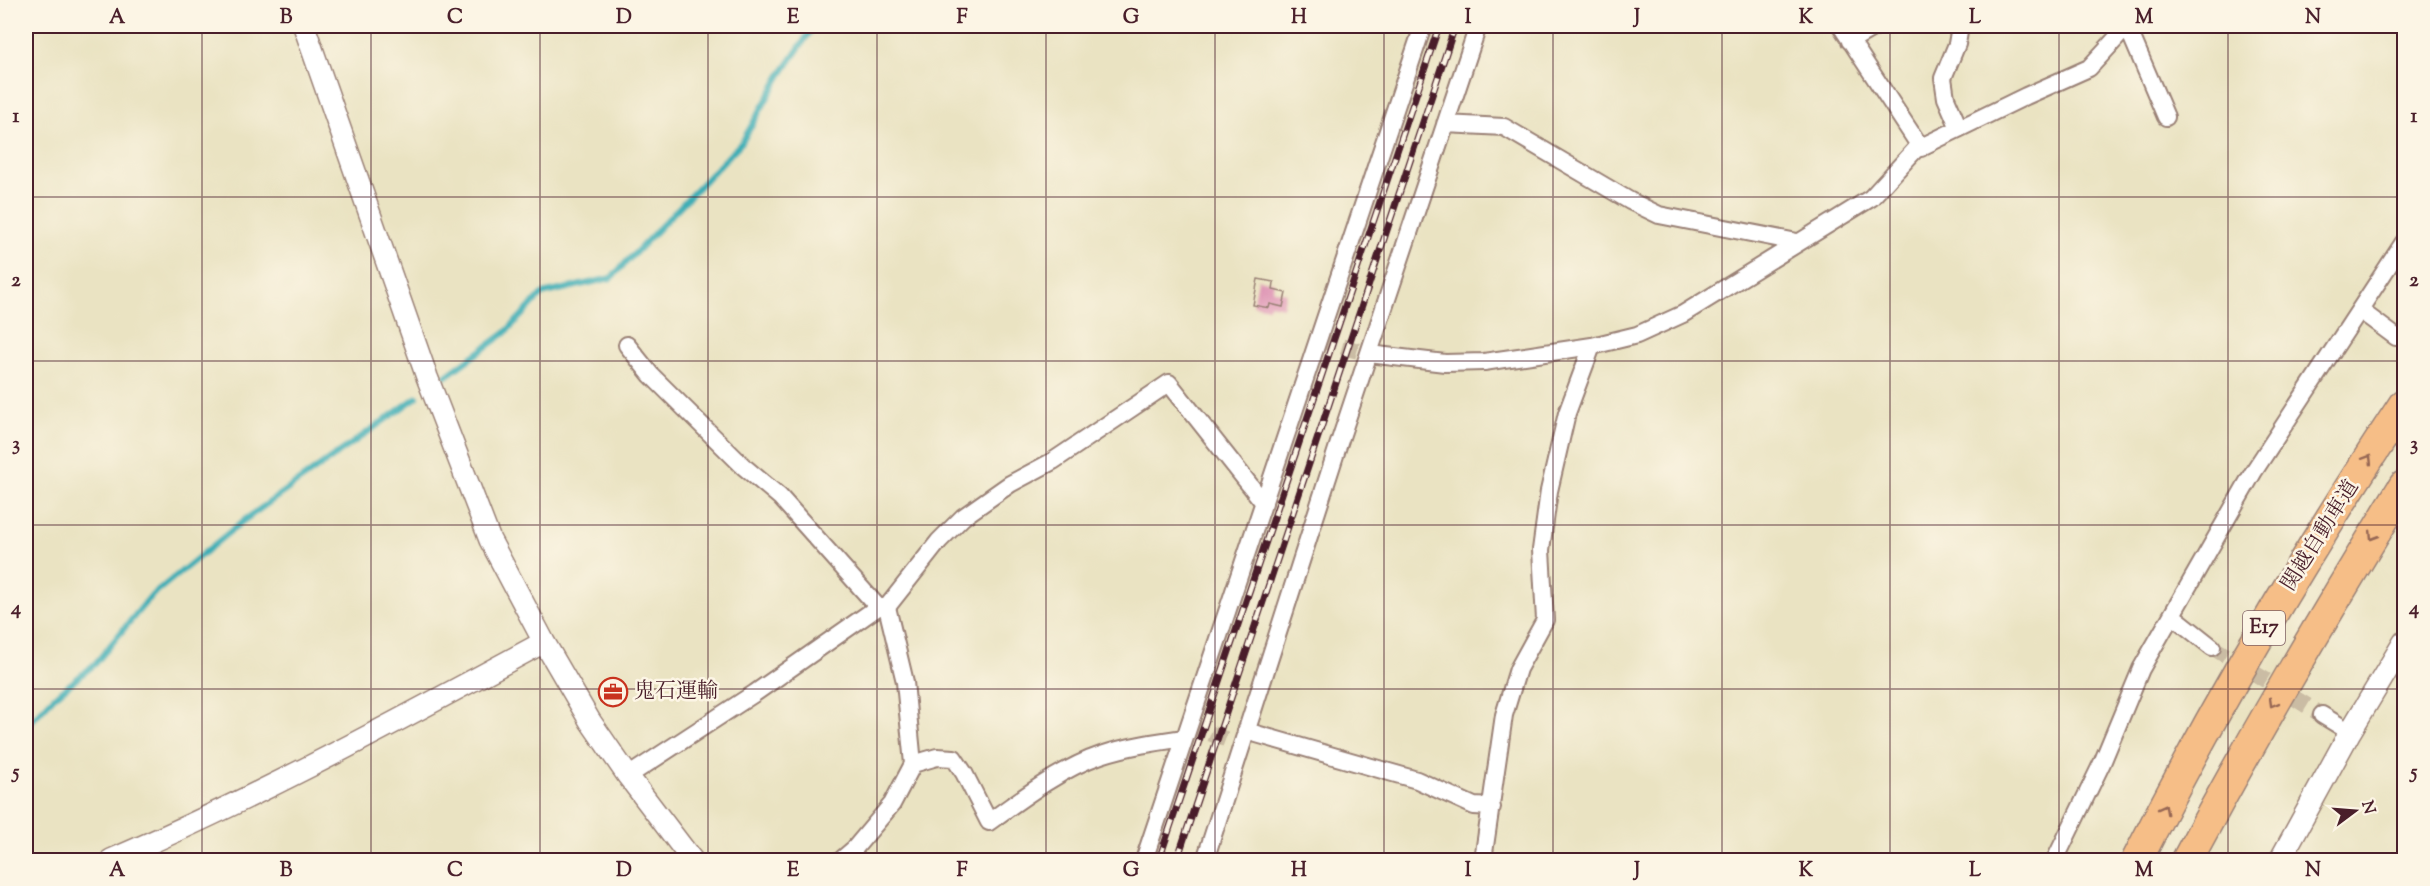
<svg xmlns="http://www.w3.org/2000/svg" width="2430" height="886" viewBox="0 0 2430 886" font-family="'Sorts Mill Goudy','Noto Serif JP',serif">
<style>
.lines{fill:none;stroke-linecap:round;stroke-linejoin:round}
.stream{stroke:#3daeb6;stroke-width:6}
.building{fill:#dd90b2}
.minor-tunnel{stroke:#cabca4;stroke-width:16;stroke-dasharray:16 8;stroke-linecap:butt}
.minor-casing{stroke:#9a8176;stroke-width:20}
.tertiary-casing{stroke:#9a8176;stroke-width:24}
.motorway-casing{stroke:#9a8176;stroke-width:33}
.minor{stroke:#fff;stroke-width:16}
.tertiary{stroke:#fff;stroke-width:21}
.motorway{stroke:#f6be87;stroke-width:30}
.rail-casing{stroke:#4a1f2b;stroke-width:7}
.rail{stroke:#fcf5e5;stroke-width:4.5;stroke-dasharray:14;stroke-linecap:butt}
.oneway{stroke:#976754}
.grid{fill:none;stroke:#4a1f2b;stroke-width:1.5;stroke-opacity:0.55}
.labels{text-anchor:middle;dominant-baseline:central;stroke-width:5;stroke-linejoin:round;paint-order:stroke}
.shield{fill:#fcf5e5;stroke:#7f5f63;stroke-width:1.5}
.shield-label{font-size:20px;font-weight:bold;fill:#4a1f2b}
.street-label{font-size:21px;fill:#4a1f2b;stroke:#fcf5e5}
.poi-label{font-size:21px;fill:#4a1f2b;stroke:#fcf5e5;text-anchor:start}
.neatline{fill:none;stroke:#4a1f2b;stroke-width:2}
.grid-label{font-size:20px;text-anchor:middle;font-weight:bold;fill:#4a1f2b}
</style>
<rect width="100%" height="100%" fill="#fcf5e5"/>
<filter id="ink" filterUnits="userSpaceOnUse"><feTurbulence type="fractalNoise" baseFrequency=".0167" numOctaves="2"/><feDisplacementMap in="SourceGraphic" scale="12" xChannelSelector="R" yChannelSelector="G"/><feConvolveMatrix kernelMatrix="1 2 1 2 8 2 1 2 1" color-interpolation-filters="sRGB"/></filter>
<filter id="wash" filterUnits="userSpaceOnUse"><feTurbulence type="fractalNoise" baseFrequency=".008" numOctaves="4" result="noise"/><feDisplacementMap in="SourceGraphic" scale="24" xChannelSelector="R" yChannelSelector="G"/><feGaussianBlur stdDeviation="1.35" result="paint"/><feColorMatrix in="noise" values="0 0 0 0 0 0 0 0 0 0 0 0 0 0 0 0 0 1.4 0 .05"/><feComposite in="paint" operator="in"/></filter>
<g filter="url(#wash)">
<rect width="100%" height="100%" fill="#eae3c2"/>
<g class="lines">
<path class="stream" d="M 446,376 L 505,333 L 542,294 L 611,278 L 742,142 L 782,73 L 814,26
M 26,727 L 54,697 L 95,664 L 150,597 L 243,521 L 417,397"/>
</g>
<g id="blocks">
<path class="building" d="M 1258,279 L 1274,282 L 1273,290 L 1286,293 L 1283,307 L 1270,304 L 1269,308 L 1253,305 Z"/>
</g>
</g>
<g filter="url(#ink)">
<use href="#blocks" fill-opacity="0" stroke="#9a8176" stroke-width="1.5"/>
<g class="lines">
<path class="minor-tunnel" d="M 1319,340 L 1369,354
M 2212,647 L 2322,715
M 1188,725 L 1241,745"/>
<g class="minor-casing">
<path id="minor" d="M 1841,26 L 1921,148
M 2128,28 L 2166,117
M 1850,41 L 1876,26
M 1445,124 L 1504,127 L 1630,201 L 1659,215 L 1797,242
M 1959,128 L 1946,98 L 1943,78 L 1957,44 L 1960,26
M 2361,311 L 2396,337
M 627,345 L 651,375 L 743,466 L 780,497 L 878,607
M 1369,354 L 1445,363 L 1484,362 L 1592,346 L 1637,335 L 1683,314 L 1871,198 L 1915,150 L 2026,96 L 2089,68 L 2122,32 L 2132,26
M 2173,616 L 2212,647
M 2322,715 L 2350,732
M 1246,731 L 1417,780 L 1474,806 L 1492,807
M 913,764 L 937,757 L 954,758 L 964,773 L 989,822 C 1022,798 1062,768 1101,755 C 1128,746 1156,742 1184,738
M 628,776 L 755,693 L 878,607 L 887,607 L 939,541 L 963,517 L 1010,484 L 1053,461 L 1169,383 L 1264,503
M 841,860 L 855,848 L 892,804 L 913,764 L 905,682 L 887,607
M 1144,860 L 1423,26
M 1205,860 L 1338,446 L 1478,26
M 1483,860 L 1504,715 L 1518,669 L 1545,620 L 1541,550 L 1549,491 L 1567,413 L 1592,346
M 2055,860 L 2102,763 L 2141,669 L 2254,471 L 2404,242"/>
</g>
<g class="tertiary-casing">
<path id="tertiary" d="M 304,26 L 427,377 L 490,540 L 544,642 L 590,721 L 628,776 L 692,860
M 111,860 C 259,797 401,719 544,642
M 2280,860 L 2350,732 L 2404,642"/>
</g>
<g class="motorway-casing">
<path id="motorway" d="M 2137,860 C 2216,703 2307,551 2404,404
M 2187,860 C 2255,733 2328,609 2404,486"/>
</g>
<use href="#minor" class="minor"/>
<use href="#tertiary" class="tertiary"/>
<use href="#motorway" class="motorway"/>
<g class="rail-casing">
<path id="rail" d="M 1159,860 L 1439,26
M 1177,860 L 1455,26"/>
</g>
<use href="#rail" class="rail"/>
</g>
<defs><path id="oneway-chevron" d="M-2-3.5L2.5 0L-2 3.5" fill="none" stroke-width="1.6" stroke-linecap="round" stroke-linejoin="round" transform="scale(1.5)"/></defs>
<g class="oneway">
<use href="#oneway-chevron" transform="translate(2368 459) rotate(-58)"/>
<use href="#oneway-chevron" transform="translate(2373 536) rotate(122)"/>
<use href="#oneway-chevron" transform="translate(2273 703) rotate(120)"/>
<use href="#oneway-chevron" transform="translate(2164 809) rotate(-62)"/>
</g>
</g>
<path class="grid" d="M 202,26 L 202,860M 371,26 L 371,860M 540,26 L 540,860M 708,26 L 708,860M 877,26 L 877,860M 1046,26 L 1046,860M 1215,26 L 1215,860M 1384,26 L 1384,860M 1553,26 L 1553,860M 1722,26 L 1722,860M 1890,26 L 1890,860M 2059,26 L 2059,860M 2228,26 L 2228,860M 26,197 L 2404,197M 26,361 L 2404,361M 26,525 L 2404,525M 26,689 L 2404,689"/>
<defs>
<g id="office-ring" transform="scale(1.5)"><circle r="9.5" fill="#fcf5e5" stroke="#c8321e" stroke-width="1.5"/><path d="M-6-3h4V-5.5h4V-3h4V5H-6ZM-1-4.5V-3h2v-1.5ZM-6 0V1H6V0Z" fill="#c8321e"/></g>
</defs>
<g fill-rule="evenodd">
<use href="#office-ring" x="613" y="692"/>
</g>
<g class="labels">
<rect class="shield" x="2243" y="611" width="42" height="34" rx="4.5"/>
<g class="shield-label">
<text x="2264" y="628">E17</text>
</g>
<g class="street-label">
<text transform="translate(2321 536) rotate(-58)">関越自動車道</text>
</g>
<g class="poi-label">
<text x="634" y="692">鬼石運輸</text>
</g>
</g>
<rect width="2430" height="886" fill="none" stroke="#fcf5e5" stroke-width="66"/>
<g transform="translate(2355 811) rotate(74)" stroke="#fcf5e5" stroke-width="4.5" paint-order="stroke">
<path d="M0-4.5L10 22L0 15L-10 22Z" fill="#4a1f2b"/>
<text y="-9" font-size="16" font-weight="bold" text-anchor="middle" fill="#4a1f2b">N</text>
</g>
<rect x="33" y="33" width="2364" height="820" class="neatline"/>
<g class="grid-label">
<text x="117" y="23">A</text>
<text x="286" y="23">B</text>
<text x="455" y="23">C</text>
<text x="624" y="23">D</text>
<text x="793" y="23">E</text>
<text x="962" y="23">F</text>
<text x="1131" y="23">G</text>
<text x="1299" y="23">H</text>
<text x="1468" y="23">I</text>
<text x="1637" y="23">J</text>
<text x="1806" y="23">K</text>
<text x="1975" y="23">L</text>
<text x="2144" y="23">M</text>
<text x="2313" y="23">N</text>
<text x="16" y="122">1</text>
<text x="2414" y="122">1</text>
<text x="16" y="286">2</text>
<text x="2414" y="286">2</text>
<text x="16" y="450">3</text>
<text x="2414" y="450">3</text>
<text x="16" y="614">4</text>
<text x="2414" y="614">4</text>
<text x="16" y="778">5</text>
<text x="2414" y="778">5</text>
<text x="117" y="876">A</text>
<text x="286" y="876">B</text>
<text x="455" y="876">C</text>
<text x="624" y="876">D</text>
<text x="793" y="876">E</text>
<text x="962" y="876">F</text>
<text x="1131" y="876">G</text>
<text x="1299" y="876">H</text>
<text x="1468" y="876">I</text>
<text x="1637" y="876">J</text>
<text x="1806" y="876">K</text>
<text x="1975" y="876">L</text>
<text x="2144" y="876">M</text>
<text x="2313" y="876">N</text>
</g>
</svg>
